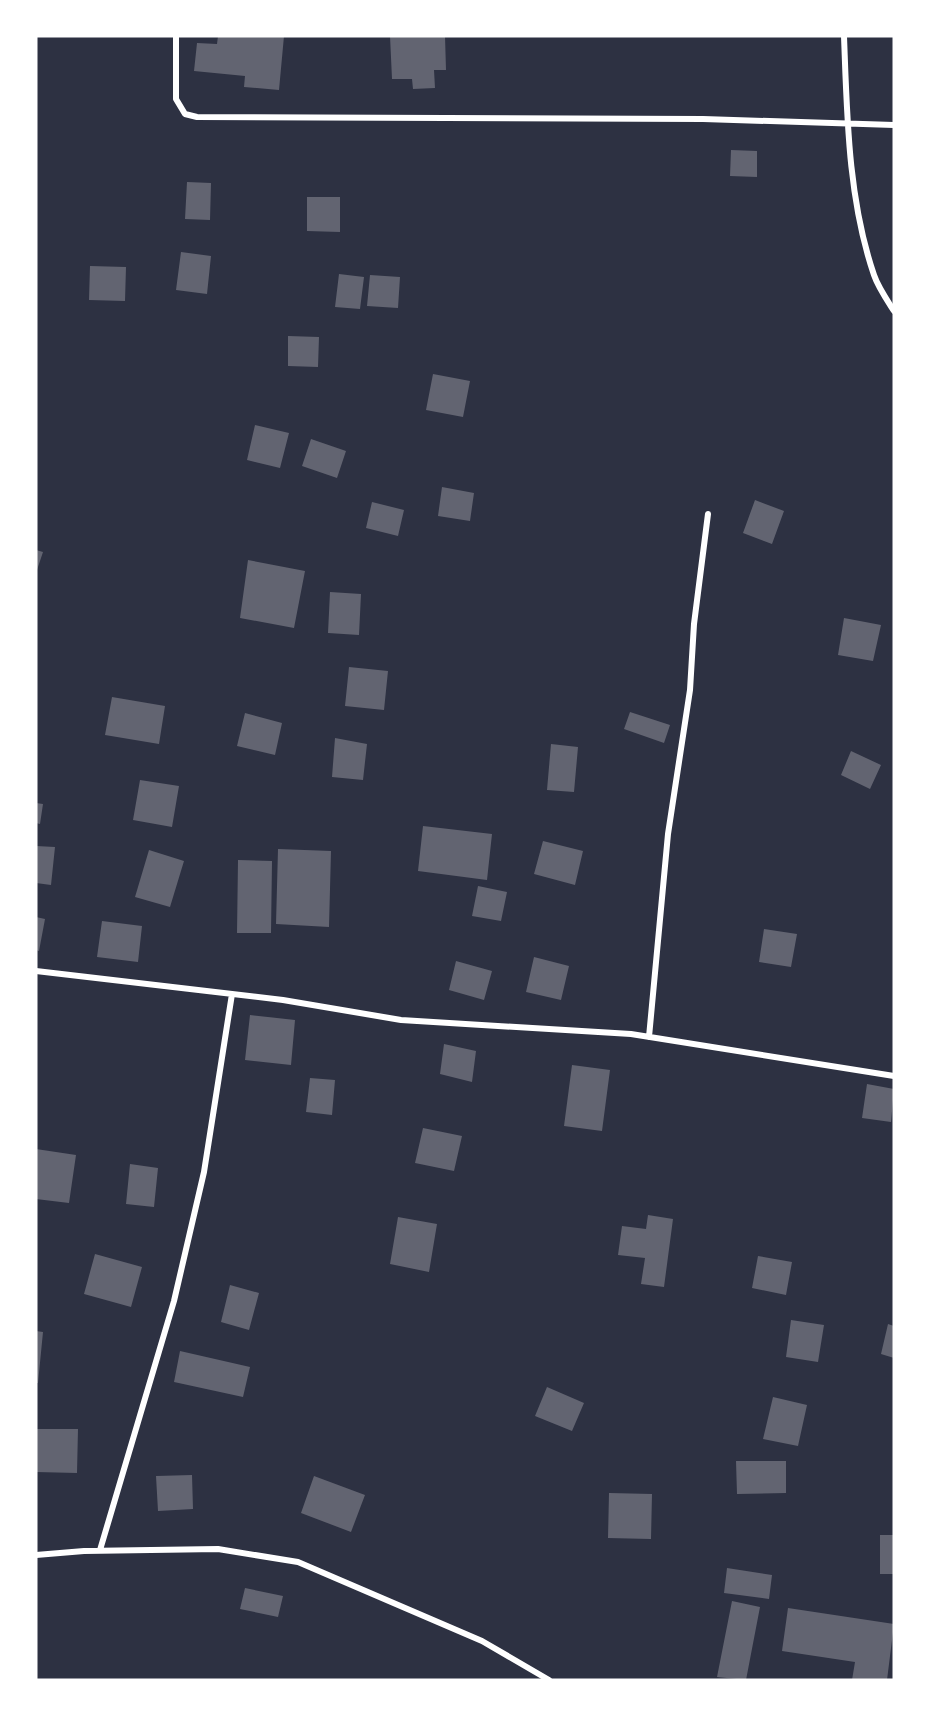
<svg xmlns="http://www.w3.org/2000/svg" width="930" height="1716" viewBox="0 0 930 1716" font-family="'PT Sans Narrow',sans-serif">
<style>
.building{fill:#626471}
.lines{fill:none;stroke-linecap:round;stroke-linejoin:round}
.minor{stroke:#fff;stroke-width:6}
</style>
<rect width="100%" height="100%" fill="#2d3142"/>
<path class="building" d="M 218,36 L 284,36 L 279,90 L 244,87 L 245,76 L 194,71 L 197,43 L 217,44 Z
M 390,36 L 445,36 L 446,70 L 434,70 L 435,88 L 413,89 L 412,79 L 392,79 Z
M 731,150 L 757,151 L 757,177 L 730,176 Z
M 187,182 L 211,183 L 210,220 L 185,219 Z
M 307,197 L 340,197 L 340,232 L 307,231 Z
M 181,252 L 211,256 L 207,294 L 176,290 Z
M 90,266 L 126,267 L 125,301 L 89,300 Z
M 339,274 L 364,277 L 360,309 L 335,307 Z
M 370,275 L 400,277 L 398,308 L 367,306 Z
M 288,336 L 319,337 L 318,367 L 288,366 Z
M 433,374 L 470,381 L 463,417 L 426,410 Z
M 255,425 L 289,433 L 280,468 L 247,460 Z
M 311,439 L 346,451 L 337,478 L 302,466 Z
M 442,487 L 474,493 L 470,521 L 438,516 Z
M 755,500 L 784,511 L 772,544 L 743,533 Z
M 372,502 L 404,510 L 398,536 L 366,528 Z
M 36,550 L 43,552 L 36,573 Z
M 248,560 L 305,571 L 294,628 L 240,618 Z
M 330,592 L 361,594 L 359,635 L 328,633 Z
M 844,618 L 881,625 L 873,661 L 838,655 Z
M 349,667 L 388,671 L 384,710 L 345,706 Z
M 112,697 L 165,706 L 159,744 L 105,735 Z
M 630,712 L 670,725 L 664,743 L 624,729 Z
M 245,713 L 282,723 L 275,755 L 237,746 Z
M 335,738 L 367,744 L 363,780 L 332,777 Z
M 551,744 L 578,747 L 574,792 L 547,790 Z
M 851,751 L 881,765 L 870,789 L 841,775 Z
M 140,780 L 179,786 L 172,827 L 133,820 Z
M 36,803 L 43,804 L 40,824 L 36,823 Z
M 423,826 L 492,834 L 487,880 L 418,871 Z
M 543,841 L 583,851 L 575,885 L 534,874 Z
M 36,846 L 55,847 L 51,885 L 36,883 Z
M 278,849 L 331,851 L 329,927 L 276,924 Z
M 149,850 L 184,861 L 170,907 L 135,897 Z
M 238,860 L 272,861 L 271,933 L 237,933 Z
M 478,886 L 507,892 L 501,921 L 472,916 Z
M 36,917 L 45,919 L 39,951 L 36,950 Z
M 102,921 L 142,926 L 138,962 L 97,957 Z
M 764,929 L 797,934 L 791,967 L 759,962 Z
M 534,957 L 569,966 L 561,1000 L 526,992 Z
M 456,961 L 492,971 L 484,1000 L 449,990 Z
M 250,1015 L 295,1020 L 291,1065 L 245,1060 Z
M 444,1044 L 476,1051 L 472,1082 L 440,1074 Z
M 572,1065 L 610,1070 L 602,1131 L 564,1126 Z
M 310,1078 L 335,1080 L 332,1115 L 306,1112 Z
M 867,1084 L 894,1089 L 891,1122 L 862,1118 Z
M 423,1128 L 462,1136 L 454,1171 L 415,1163 Z
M 36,1149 L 76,1155 L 69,1203 L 36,1199 Z
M 130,1164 L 158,1168 L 154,1207 L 126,1204 Z
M 648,1215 L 673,1219 L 664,1287 L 641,1284 L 645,1258 L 618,1255 L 622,1226 L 646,1229 Z
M 398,1217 L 437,1224 L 429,1272 L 390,1264 Z
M 95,1254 L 142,1267 L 131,1307 L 84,1294 Z
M 758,1256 L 792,1262 L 786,1295 L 752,1288 Z
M 230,1285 L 259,1293 L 249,1330 L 221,1322 Z
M 791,1320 L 824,1325 L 818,1362 L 786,1357 Z
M 888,1324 L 894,1326 L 894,1358 L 881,1354 Z
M 36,1331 L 43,1332 L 38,1383 L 36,1383 Z
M 180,1351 L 250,1367 L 243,1397 L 174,1382 Z
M 547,1387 L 584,1403 L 572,1431 L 535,1416 Z
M 773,1397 L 807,1405 L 798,1446 L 763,1439 Z
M 36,1429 L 78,1429 L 77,1473 L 36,1472 Z
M 736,1461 L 786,1461 L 786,1493 L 737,1494 Z
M 192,1475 L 193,1509 L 158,1511 L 156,1476 Z
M 314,1476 L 365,1495 L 351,1532 L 301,1513 Z
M 609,1493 L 652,1494 L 651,1539 L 608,1538 Z
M 880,1535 L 894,1535 L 894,1574 L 880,1574 Z
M 727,1568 L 772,1575 L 769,1599 L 724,1593 Z
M 245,1588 L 283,1596 L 278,1617 L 240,1609 Z
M 732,1601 L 760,1607 L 746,1680 L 717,1677 Z
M 788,1608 L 894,1624 L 887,1680 L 852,1680 L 855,1662 L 782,1651 Z"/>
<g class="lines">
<path class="minor" d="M 176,36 L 176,99 L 185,114 L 197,117 L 703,119 L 894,125
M 844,36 C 847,115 848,199 874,275 C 878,287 887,300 894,311
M 36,971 L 283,1000 L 401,1020 L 631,1034 L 894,1076
M 649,1037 L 668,834 L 690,690 L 694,624 L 708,514
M 100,1550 L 174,1301 L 204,1172 L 232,994
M 36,1555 L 84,1551 L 218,1549 L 298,1562 L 482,1641 L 549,1680"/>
</g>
<rect width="930" height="1716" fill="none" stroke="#ffffff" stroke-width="75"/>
</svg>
